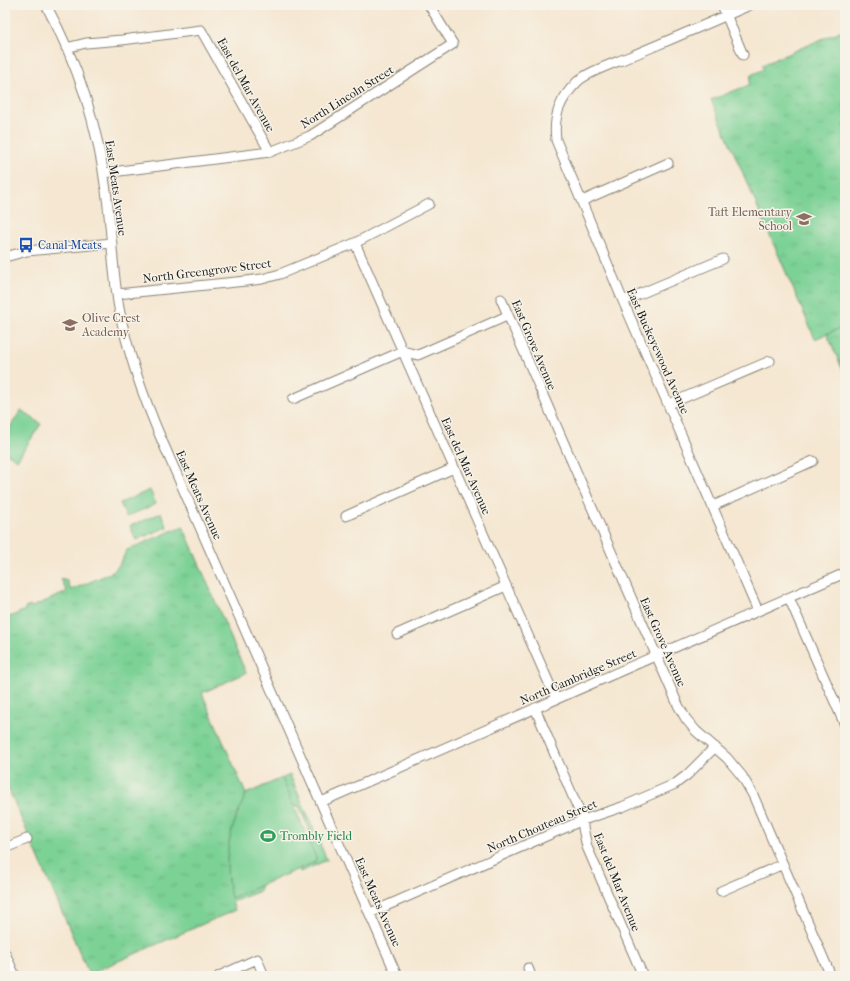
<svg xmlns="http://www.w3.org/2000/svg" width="850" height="981" viewBox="0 0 850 981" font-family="'IM FELL French Canon',serif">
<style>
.grass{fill:url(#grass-tufts);stroke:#4c7658}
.park{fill:url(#park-crowns);stroke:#4c7658}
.pitch{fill:#7cd195;stroke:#4c7658}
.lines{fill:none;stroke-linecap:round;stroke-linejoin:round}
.minor-casing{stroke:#888276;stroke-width:11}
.minor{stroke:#fff;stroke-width:9}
.labels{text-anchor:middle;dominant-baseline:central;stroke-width:3;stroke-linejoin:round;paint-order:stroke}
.street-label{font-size:12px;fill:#1c1c1c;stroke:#f7f3e8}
.education-label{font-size:12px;fill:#785e54;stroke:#f7f3e8;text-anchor:end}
.transit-label{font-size:12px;fill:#164399;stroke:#f7f3e8;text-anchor:start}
.leisure-label{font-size:12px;fill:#27864d;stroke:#f7f3e8;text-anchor:start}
</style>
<defs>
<pattern id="grass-tufts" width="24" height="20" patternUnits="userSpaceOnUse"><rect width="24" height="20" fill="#7cd195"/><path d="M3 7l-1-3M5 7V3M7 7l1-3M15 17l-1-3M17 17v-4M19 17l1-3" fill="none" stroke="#6bb380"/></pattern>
<pattern id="park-crowns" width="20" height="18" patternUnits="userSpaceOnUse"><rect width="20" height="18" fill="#7cd195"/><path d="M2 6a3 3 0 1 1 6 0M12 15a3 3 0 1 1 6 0" fill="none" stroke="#6bb380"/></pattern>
</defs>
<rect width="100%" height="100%" fill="#f7f3e8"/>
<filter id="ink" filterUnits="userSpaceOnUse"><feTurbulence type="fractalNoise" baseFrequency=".025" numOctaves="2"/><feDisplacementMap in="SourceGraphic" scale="8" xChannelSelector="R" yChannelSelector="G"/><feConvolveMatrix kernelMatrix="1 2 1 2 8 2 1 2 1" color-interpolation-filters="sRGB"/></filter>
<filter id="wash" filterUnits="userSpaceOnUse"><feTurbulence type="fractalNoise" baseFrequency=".012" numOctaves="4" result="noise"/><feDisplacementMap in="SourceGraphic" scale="16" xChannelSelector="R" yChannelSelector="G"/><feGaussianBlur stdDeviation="0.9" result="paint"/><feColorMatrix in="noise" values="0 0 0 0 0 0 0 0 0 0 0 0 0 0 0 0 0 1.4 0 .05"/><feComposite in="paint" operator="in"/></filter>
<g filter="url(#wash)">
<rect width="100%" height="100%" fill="#f5e7d1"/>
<path class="grass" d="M 845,29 L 845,326 L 815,339 L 711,100 L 749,85 L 751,75 L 764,69 L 762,65 Z
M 183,526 L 246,673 L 202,693 L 246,794 L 290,775 L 327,860 L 300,872 L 299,868 L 314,862 L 316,858 L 309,842 L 312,841 L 308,829 L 309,829 L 299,806 L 294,807 L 303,828 L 280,876 L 260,885 L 260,891 L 232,902 L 235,910 L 89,974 L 5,781 L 5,619 L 25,610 L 25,608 L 31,606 L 32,607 L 67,592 L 61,579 L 67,581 L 71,590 L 113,572 L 119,565 L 127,550 Z"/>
<path class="park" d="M 845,326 L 845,375 L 827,334 Z"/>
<path class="pitch" d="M 21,410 L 41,424 L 17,460 L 5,452 L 5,435 Z
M 150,490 L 156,504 L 126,517 L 120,503 Z
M 161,513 L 167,527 L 136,540 L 130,526 Z
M 282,778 L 316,858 L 315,862 L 231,898 C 222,856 229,832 246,794 Z"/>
</g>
<g filter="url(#ink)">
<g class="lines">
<g class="minor-casing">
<path id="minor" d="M 46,5 C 77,62 98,126 106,191 C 112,230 112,269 119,308 C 128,356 144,399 163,443 L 397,976
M 722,5 L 743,55
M 750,5 C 710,23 669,40 629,57 C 615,63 587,72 577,82 C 560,99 553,116 556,140 L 623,301 L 758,611
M 66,48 L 86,43 L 122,40 L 201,30 L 270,152
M 104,173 L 270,152 L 310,136 L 453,44 L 429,5
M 582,201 L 668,163
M 355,243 L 556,699
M 5,257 L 27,251 L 112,243
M 117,294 L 246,281 L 262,279 L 280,274 L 355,243 L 429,204
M 501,299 L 678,705 L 686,719 L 696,731 L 727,758 L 742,776 L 753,795 L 831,976
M 623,301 L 723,259
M 293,399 L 403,351 L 418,355 L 507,316
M 669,404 L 770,361
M 713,506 L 813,461
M 346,516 L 454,468
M 789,598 L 845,725
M 397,634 L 506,586
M 535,708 L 583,820 L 583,828 L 587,847 L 643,976
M 321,802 L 845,573
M 5,848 L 27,839
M 721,891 L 783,864
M 370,913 L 583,820 L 622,807 L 675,784 L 687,775 L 715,747
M 5,953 L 15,976
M 528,968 L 531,976
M 219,976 L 257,959 L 264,976"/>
</g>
<use href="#minor" class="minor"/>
</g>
</g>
<defs>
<g id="school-bare" transform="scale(1.2)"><path d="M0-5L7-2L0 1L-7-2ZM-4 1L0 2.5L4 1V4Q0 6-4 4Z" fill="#8d6e63" stroke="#f7f3e8" stroke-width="2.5" paint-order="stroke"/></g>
<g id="bus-bare" transform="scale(1.2)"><path d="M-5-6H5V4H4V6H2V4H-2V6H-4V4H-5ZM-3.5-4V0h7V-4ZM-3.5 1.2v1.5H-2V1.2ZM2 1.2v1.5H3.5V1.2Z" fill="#1a4fb4" stroke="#f7f3e8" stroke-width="2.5" paint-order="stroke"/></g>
<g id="stadium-bare" transform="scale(1.2)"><path d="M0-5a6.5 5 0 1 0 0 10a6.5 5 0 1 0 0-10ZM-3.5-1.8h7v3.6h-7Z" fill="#2e9e5b" stroke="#f7f3e8" stroke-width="2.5" paint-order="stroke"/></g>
</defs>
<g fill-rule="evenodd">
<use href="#school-bare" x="804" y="219"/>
<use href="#bus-bare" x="26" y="245"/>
<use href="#school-bare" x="70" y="325"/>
<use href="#stadium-bare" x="268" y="836"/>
</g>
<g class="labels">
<g class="street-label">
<text transform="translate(246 85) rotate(61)">East del Mar Avenue</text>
<text transform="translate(347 97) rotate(-32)">North Lincoln Street</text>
<text transform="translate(116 188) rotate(82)">East Meats Avenue</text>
<text transform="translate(207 271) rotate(-7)">North Greengrove Street</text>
<text transform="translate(534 345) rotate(67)">East Grove Avenue</text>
<text transform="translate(658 351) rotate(66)">East Buckeyewood Avenue</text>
<text transform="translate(466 466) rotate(66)">East del Mar Avenue</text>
<text transform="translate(199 495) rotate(66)">East Meats Avenue</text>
<text transform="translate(663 642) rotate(66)">East Grove Avenue</text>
<text transform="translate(578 677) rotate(-23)">North Cambridge Street</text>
<text transform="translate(542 826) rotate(-23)">North Chouteau Street</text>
<text transform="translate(617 882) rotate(68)">East del Mar Avenue</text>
<text transform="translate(378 902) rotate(66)">East Meats Avenue</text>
</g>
<g class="education-label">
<text x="792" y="212">Taft Elementary<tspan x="792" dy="14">School</tspan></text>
<text x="82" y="318" text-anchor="start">Olive Crest<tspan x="82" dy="14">Academy</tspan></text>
</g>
<g class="transit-label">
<text x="38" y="245">Canal-Meats</text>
</g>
<g class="leisure-label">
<text x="280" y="836">Trombly Field</text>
</g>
</g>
<rect width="850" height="981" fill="none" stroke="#f7f3e8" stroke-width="20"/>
</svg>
